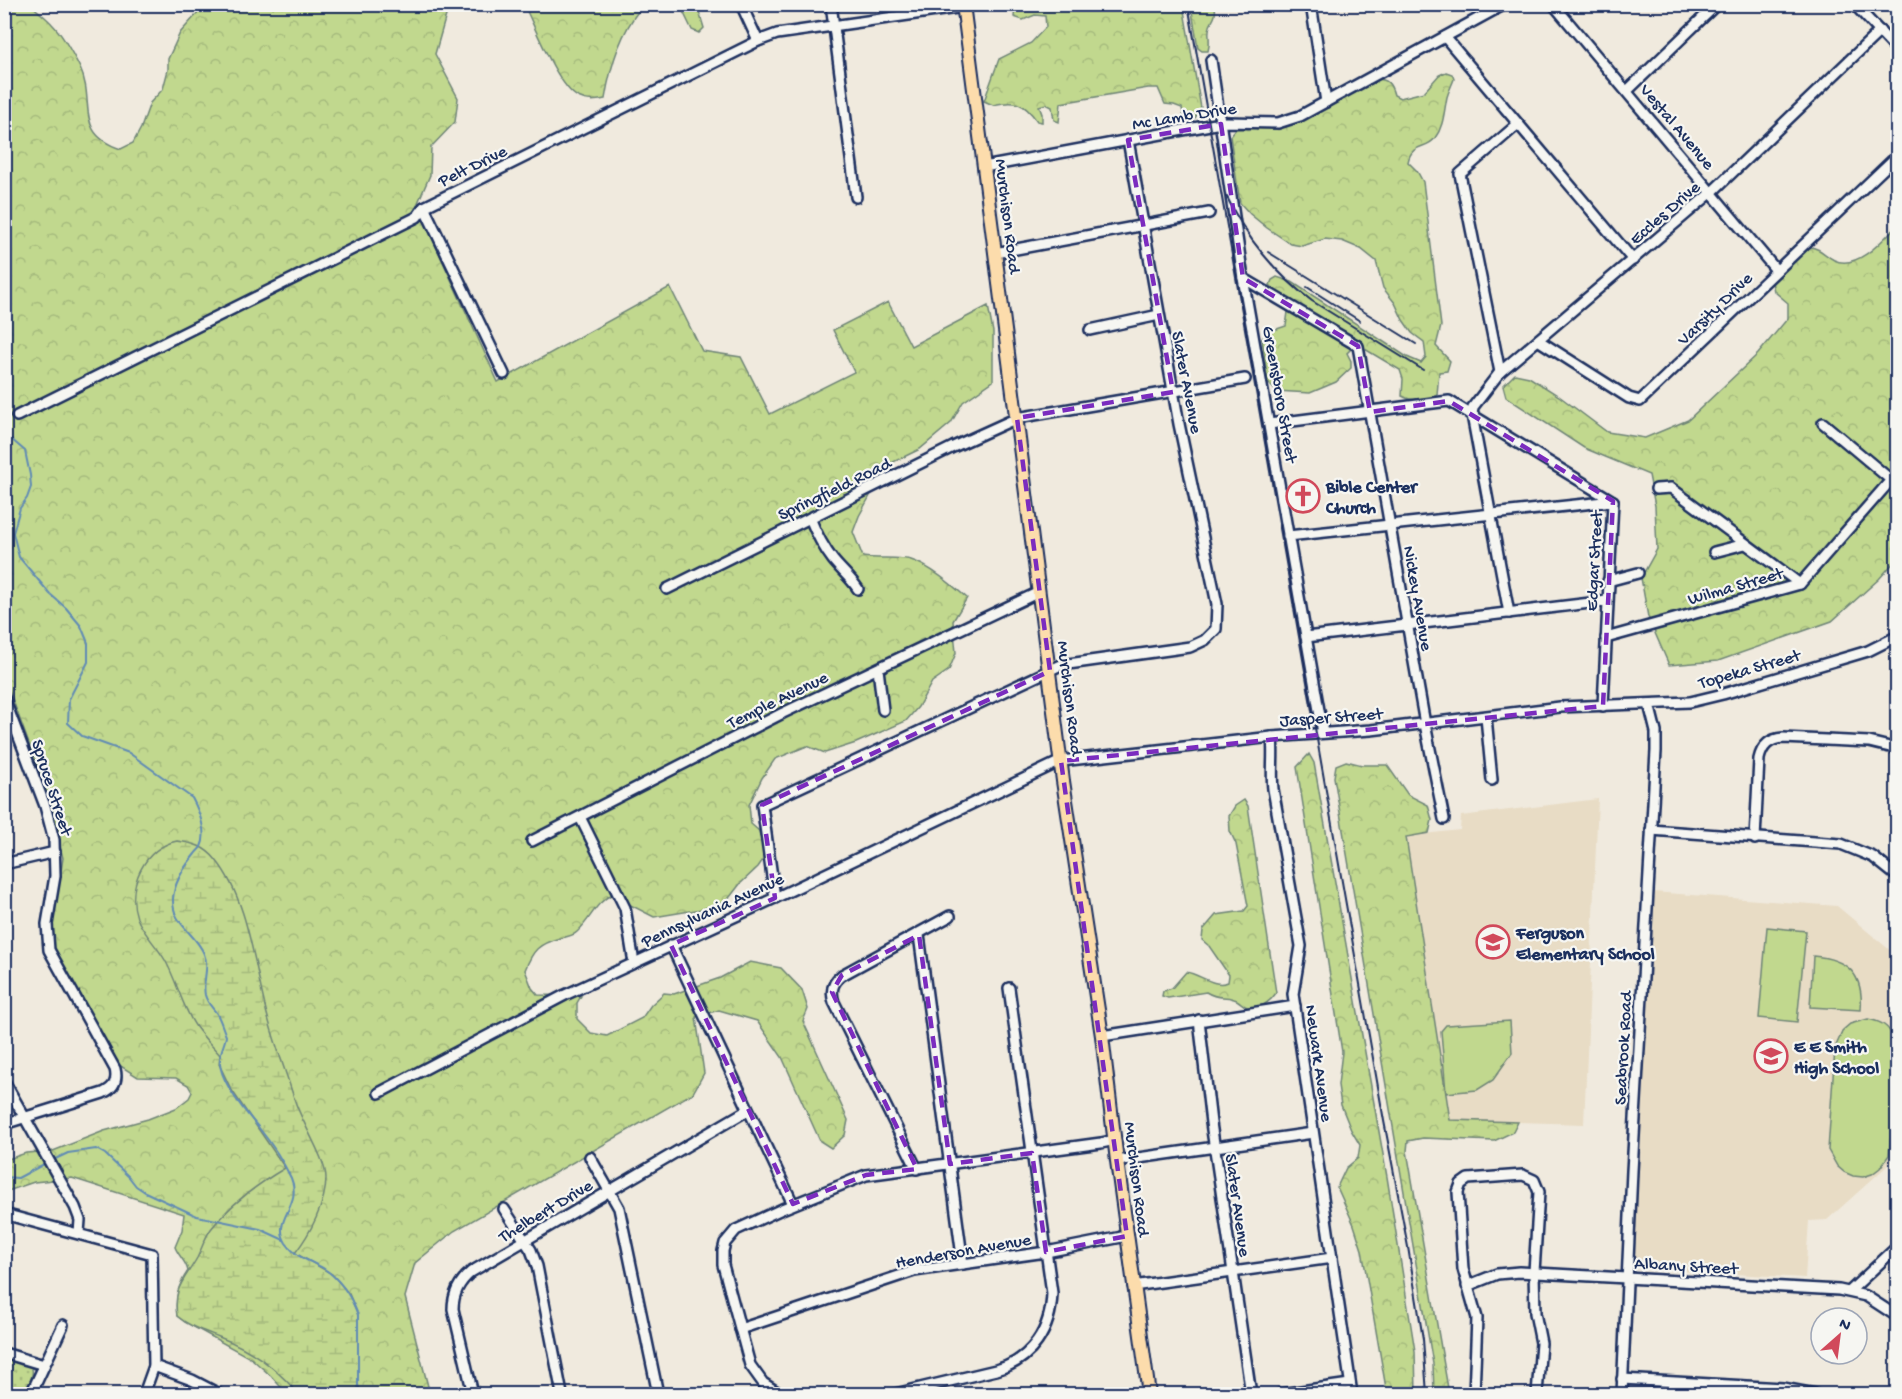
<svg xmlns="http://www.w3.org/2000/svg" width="1902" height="1399" font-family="'Gochi Hand',sans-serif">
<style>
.built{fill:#e8dcc5}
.forest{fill:url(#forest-crowns);stroke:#6e8476;stroke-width:1.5}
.wetland{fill:url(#wetland-marsh);stroke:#6e8476;stroke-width:1.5}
.park{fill:url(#park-dots);stroke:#6e8476;stroke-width:1.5}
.pitch{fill:#c1d88e;stroke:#6e8476;stroke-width:1.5}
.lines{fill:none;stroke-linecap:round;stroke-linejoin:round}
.stream{stroke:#618bb5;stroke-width:2}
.minor-casing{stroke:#1b2f5e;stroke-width:14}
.major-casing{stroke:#1b2f5e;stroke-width:16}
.minor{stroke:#f6f6f2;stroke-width:9}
.major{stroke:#fcdcac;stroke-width:12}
.rail{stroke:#1b2f5e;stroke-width:2}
.marked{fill:none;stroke:#7b2cbf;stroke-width:4.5;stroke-dasharray:12 8;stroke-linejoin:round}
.labels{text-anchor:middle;stroke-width:4.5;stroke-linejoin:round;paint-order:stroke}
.street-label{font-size:18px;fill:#1b2f5e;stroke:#f6f6f2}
.poi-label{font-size:18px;font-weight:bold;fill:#1b2f5e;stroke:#f6f6f2;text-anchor:start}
</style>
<defs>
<pattern id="forest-crowns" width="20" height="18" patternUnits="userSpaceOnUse" patternTransform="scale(1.5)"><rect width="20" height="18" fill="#c1d88e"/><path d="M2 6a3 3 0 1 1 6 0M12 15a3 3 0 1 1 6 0" fill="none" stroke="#a5ba7d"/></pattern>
<pattern id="wetland-marsh" width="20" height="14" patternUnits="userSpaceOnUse" patternTransform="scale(1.5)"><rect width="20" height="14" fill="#c1d88e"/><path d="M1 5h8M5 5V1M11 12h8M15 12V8" fill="none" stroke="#a5ba7d"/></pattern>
<pattern id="park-dots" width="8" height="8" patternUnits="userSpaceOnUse" patternTransform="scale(1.5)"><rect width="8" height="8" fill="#c1d88e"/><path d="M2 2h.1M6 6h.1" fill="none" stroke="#a5ba7d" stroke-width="1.8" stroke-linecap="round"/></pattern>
</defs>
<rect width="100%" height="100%" fill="#f0eade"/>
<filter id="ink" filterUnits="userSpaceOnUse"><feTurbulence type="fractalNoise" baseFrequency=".0167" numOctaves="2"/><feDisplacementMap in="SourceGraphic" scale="12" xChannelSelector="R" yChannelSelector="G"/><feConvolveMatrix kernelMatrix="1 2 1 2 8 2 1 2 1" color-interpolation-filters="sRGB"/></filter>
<g filter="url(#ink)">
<g class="built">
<path d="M 1598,799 L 1584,1124 L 1450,1120 L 1406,836 L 1460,830 L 1461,816 Z"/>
<path d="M 1653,892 L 1837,906 L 1897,956 L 1897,1157 L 1827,1220 L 1809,1221 L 1805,1278 L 1632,1268 Z"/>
</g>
<g class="forest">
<path d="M 362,4 L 382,11 L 390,5 L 449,5 L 435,54 L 458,98 L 455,122 L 431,147 L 430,175 L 417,205 L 498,382 L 670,287 L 702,351 L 741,357 L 770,414 L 854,372 L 833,330 L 888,302 L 911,346 L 988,306 L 993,332 L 993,381 L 963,402 L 951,423 L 920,449 L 887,465 L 859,516 L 853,532 L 863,557 C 876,559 902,557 911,560 C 930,566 952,585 967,598 L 953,621 L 956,653 L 949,670 L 932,682 L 918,707 L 906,721 L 856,743 L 825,753 L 807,746 L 775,759 L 762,778 L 749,805 L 751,824 L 759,831 L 765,857 L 758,867 L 740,884 L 726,902 L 702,909 L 654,917 L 611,895 C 595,903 591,919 577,932 C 573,936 566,937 560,938 C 538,944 533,950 525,970 L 532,988 L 538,995 L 581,996 L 577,1003 L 577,1019 L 591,1033 L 607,1036 L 642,1018 L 651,1005 L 664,993 L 674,994 L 720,978 L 750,962 L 781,968 L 802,990 L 808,1009 L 803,1021 L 848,1120 L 845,1135 L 831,1148 L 820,1141 L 782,1057 L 757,1021 L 719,1010 L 696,1017 L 704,1073 L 693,1093 L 454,1231 L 415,1263 L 405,1297 L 430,1394 L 287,1394 L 271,1376 L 252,1359 L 185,1322 L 177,1316 C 175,1298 177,1287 188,1271 C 186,1261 179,1257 175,1247 L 182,1230 L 184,1214 L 72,1178 L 34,1182 L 5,1192 L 5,1160 L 26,1153 L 53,1151 L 104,1131 L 148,1119 L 176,1108 L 189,1098 L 192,1092 L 188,1085 L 176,1078 L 138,1077 L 119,1065 L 56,959 L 51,934 L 63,858 L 43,782 L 5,679 L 4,7 L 6,5 L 32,5 C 38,12 46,17 52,24 C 63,35 73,54 80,68 C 96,102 73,133 121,149 L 133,143 L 141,128 L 150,103 L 163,89 L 168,70 L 168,59 L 180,33 L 205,5 Z"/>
<path d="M 524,5 L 638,5 L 640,9 C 620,34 610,68 605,99 C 595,101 588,102 578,97 C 558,87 535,27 524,5 Z"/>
<path d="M 680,5 L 697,5 L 704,28 L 699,33 L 692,30 Z"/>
<path d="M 1017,5 L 1183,5 L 1201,108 L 1195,118 L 1184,118 L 1182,108 L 1174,105 L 1165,104 L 1158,88 L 1148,88 L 1061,103 L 1059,122 L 1054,120 L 1052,107 L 1046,104 L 1039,106 L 1042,114 L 1042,122 L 1037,121 C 1024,102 1015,100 993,105 L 984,101 L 999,59 L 1031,43 L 1046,27 L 1045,16 L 1035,15 L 1023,20 L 1014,17 L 1015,8 Z"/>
<path d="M 1191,5 L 1215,5 C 1217,21 1211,18 1209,30 C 1208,38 1211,41 1208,51 L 1202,51 L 1198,48 Z"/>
<path d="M 1446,72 L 1452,74 L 1454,79 C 1452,85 1449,90 1447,97 C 1444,111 1444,126 1435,138 C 1427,150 1412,142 1408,162 L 1417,171 L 1423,182 L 1441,326 L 1436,346 L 1450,361 L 1447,371 L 1439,372 L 1437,395 C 1426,401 1413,402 1402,396 L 1403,379 L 1400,370 L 1338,333 L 1350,341 L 1352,348 L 1347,353 L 1351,361 L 1351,368 L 1336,382 L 1310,393 L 1276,391 L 1268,383 L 1262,339 L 1268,332 L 1286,326 L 1289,305 L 1270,285 L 1272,280 L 1277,277 L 1292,282 L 1407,357 L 1421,363 L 1426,357 L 1424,342 L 1412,333 L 1403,320 L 1395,303 L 1383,288 L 1376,261 L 1361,249 L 1342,241 L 1325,239 L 1302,246 L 1291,244 L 1267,228 L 1250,214 L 1240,203 L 1230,136 L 1236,129 L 1276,127 L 1291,123 L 1376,79 C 1388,79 1391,84 1394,95 L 1400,98 L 1424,92 L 1439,75 Z"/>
<path d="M 1897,225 L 1897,559 L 1879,579 L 1832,621 L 1718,661 L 1669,665 L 1648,617 L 1641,578 L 1657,549 L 1655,506 L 1649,475 L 1584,448 L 1506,397 L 1503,386 L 1515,374 L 1529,377 L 1559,396 L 1607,432 L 1645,438 L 1688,420 L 1758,354 L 1788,318 L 1788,303 L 1774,291 L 1772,282 L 1809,247 C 1821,248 1824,255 1834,260 C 1857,271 1883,240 1897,225 Z"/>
<path d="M 1309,754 L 1314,763 L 1387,1177 L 1415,1351 L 1416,1394 L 1387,1394 L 1362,1250 L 1354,1225 L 1337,1187 L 1346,1168 L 1358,1158 L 1360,1145 L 1351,1130 L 1341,1105 L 1338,1085 L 1342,1052 L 1297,767 Z"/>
<path d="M 1346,761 L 1362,765 L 1387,765 L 1408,795 L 1428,805 L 1432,820 L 1429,833 L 1406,837 L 1450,1120 L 1518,1122 L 1513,1132 L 1494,1141 L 1423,1138 L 1408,1141 L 1407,1151 L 1449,1394 L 1434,1394 L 1433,1364 L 1334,777 L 1336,765 Z"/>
<path d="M 1244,800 L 1248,806 L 1276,993 C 1270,1002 1258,1011 1247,1007 C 1242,1005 1239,1000 1234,999 C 1222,995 1219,1000 1206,992 L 1168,998 L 1162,996 L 1163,991 L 1172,988 L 1186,972 C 1200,974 1214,988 1228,982 L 1229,975 L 1209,946 L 1202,940 L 1203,930 L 1216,915 L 1244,911 L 1248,906 L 1236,844 L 1230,831 L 1229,816 L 1235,806 Z"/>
</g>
<path class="wetland" d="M 177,841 C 193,843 205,846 216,860 C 246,897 253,956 264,1002 C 271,1034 284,1066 294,1098 C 300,1120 326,1159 326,1178 C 326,1203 310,1234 295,1253 L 332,1274 L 349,1294 L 358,1315 L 358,1385 L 360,1394 L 298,1394 C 277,1368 251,1349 219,1337 C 204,1331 190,1327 177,1316 C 173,1287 184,1281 197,1258 C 202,1248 205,1237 211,1229 C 231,1203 258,1184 285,1168 L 231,1089 L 219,1064 L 220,1055 C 212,1046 203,1037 196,1027 C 182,1007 177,981 165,960 C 157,946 143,933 137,918 C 126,886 144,848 177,841 Z"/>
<path class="park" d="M 4,1357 C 35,1366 39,1364 24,1394 L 5,1394 Z"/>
<g class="pitch">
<path d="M 1767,927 L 1806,931 L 1797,1022 L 1759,1018 Z"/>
<path d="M 1813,956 C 1848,959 1864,974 1861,1010 L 1810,1007 Z"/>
<path d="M 1868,1019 C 1878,1021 1886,1024 1891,1033 C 1901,1049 1891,1132 1889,1155 L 1880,1168 L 1872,1174 L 1863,1177 L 1853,1176 L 1844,1172 L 1837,1166 L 1828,1150 L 1835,1048 L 1843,1030 L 1850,1024 Z"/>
<path d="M 1510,1021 L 1512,1053 L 1493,1080 L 1477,1090 L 1446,1093 L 1441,1031 L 1446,1025 Z"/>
</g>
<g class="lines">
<g class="stream">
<path d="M 4,433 L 25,451 L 30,475 L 31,487 L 27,498 L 20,508 L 13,533 L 19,557 L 50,594 L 66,608 L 81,626 L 88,643 L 88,662 L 69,699 L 68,723 L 82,736 L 129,753 L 192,798 C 199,811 208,833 201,847 C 199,850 197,851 195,854 C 185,866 174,883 173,899 C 172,925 196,933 204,954 C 210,968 202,980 205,995 C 207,1003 212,1007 217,1014 C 221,1021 223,1029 226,1036 C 225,1044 219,1053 220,1062 C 220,1082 246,1113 259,1128 C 271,1143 283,1161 291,1178 C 303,1206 271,1219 286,1243 C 296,1258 309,1260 323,1268 C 340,1279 351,1296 358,1315 L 358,1385 L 360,1394"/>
<path d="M 51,1161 L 68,1153 L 96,1149 L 105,1154 L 129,1177 L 136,1186 L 145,1192 L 197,1216 L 260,1229 L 284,1240"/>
<path d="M 4,1177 L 18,1178 L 46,1163"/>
</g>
<g class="minor-casing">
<g id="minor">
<path d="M 741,4 L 758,41"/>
<path d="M 831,4 L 856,197"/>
<path d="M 1311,4 L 1326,102"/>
<path d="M 1553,4 L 1776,270"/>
<path d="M 1854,4 L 1898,51"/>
<path d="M 1445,37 L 1633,260"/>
<path d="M 1211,60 L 1243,278 L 1323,733"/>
<path d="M 1627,91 L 1717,4"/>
<path d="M 984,167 L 1226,122 L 1278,123 L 1300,116 L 1505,4"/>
<path d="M 424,207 L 504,374"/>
<path d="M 995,253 L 1209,213"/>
<path d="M 1243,278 L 1358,346 L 1425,724 L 1444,819"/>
<path d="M 1090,330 L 1159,315"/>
<path d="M 1538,340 L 1629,398 L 1640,401 L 1898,155"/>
<path d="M 1500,372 L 1460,174 L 1518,124"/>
<path d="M 17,416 L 417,217 L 424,207 L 758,41 L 777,34 L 964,7"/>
<path d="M 1823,423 L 1891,480"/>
<path d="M 1269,424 L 1449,401 L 1613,501 L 1603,706"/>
<path d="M 1656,489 L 1671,488 L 1800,584"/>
<path d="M 810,518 C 816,533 823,547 833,560 C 841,570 851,578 858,589"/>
<path d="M 1288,536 L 1613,501"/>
<path d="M 1714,552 L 1745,544"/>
<path d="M 1608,581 L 1638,573"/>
<path d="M 667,589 L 953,447 L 1017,418 L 1245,379"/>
<path d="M 1509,613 L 1472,415 L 1473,407 L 1500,372 L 1712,192 L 1880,31"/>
<path d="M 1306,637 L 1607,601"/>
<path d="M 1606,638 L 1800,584 L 1898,472"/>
<path d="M 878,669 L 883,710"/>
<path d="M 4,698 L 45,806 L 54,840 L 55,876 L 47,924 L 49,950 L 115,1069 C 118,1081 114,1088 103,1093 L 4,1124"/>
<path d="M 1486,717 L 1492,780"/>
<path d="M 1272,737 C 1274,755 1271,772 1273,789 L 1301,946 L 1293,994 L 1352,1394"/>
<path d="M 580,817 L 625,908 L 634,963"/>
<path d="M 1651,830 L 1841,844 L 1873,857 L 1898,877"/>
<path d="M 1755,839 L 1759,759 C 1762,746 1769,739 1783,738 L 1869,742 L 1898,749"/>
<path d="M 532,841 L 783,713 L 1039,592"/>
<path d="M 4,864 L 55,852"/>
<path d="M 775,898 L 762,805 L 1061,665 L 1190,647 L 1205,640 L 1216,629 L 1217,604 L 1179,424 L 1128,140"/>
<path d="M 919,935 L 963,1264"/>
<path d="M 671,945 L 793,1204"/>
<path d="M 1199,1020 L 1211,1123 L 1251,1394"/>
<path d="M 1102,1036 L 1295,1006"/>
<path d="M 4,1081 L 75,1207 L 80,1220 L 79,1233"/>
<path d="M 379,1093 L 565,995 L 775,898 L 1061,761 L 1272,737 L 1371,730 L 1560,707 L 1690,702 L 1723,694 L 1868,651 L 1898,636"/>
<path d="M 590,1157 L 619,1208 L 658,1394"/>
<path d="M 1117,1161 L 1313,1133"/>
<path d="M 917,1169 L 834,1002 C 830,990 833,982 842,975 L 950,916"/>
<path d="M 504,1209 L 531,1250 L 537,1266 L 562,1394"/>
<path d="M 4,1214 L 152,1254 L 154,1366 L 144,1394"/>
<path d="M 1133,1286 L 1332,1258"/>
<path d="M 1467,1286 L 1497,1274 L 1519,1272 L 1839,1290 L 1866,1296 L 1898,1317"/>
<path d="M 1850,1291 L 1898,1246"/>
<path d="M 740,1329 L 914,1271 L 1046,1252 L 1127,1236"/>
<path d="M 4,1353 L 44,1365"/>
<path d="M 154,1366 L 192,1380 L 219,1394"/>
<path d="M 1622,1379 L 1783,1388 L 1815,1394"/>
<path d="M 31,1394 L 63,1325"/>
<path d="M 473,1394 L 453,1309 C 453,1293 459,1282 471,1272 L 748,1110"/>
<path d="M 780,1394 L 763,1383 L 750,1365 L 723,1265 L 723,1251 L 725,1243 L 736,1230 L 782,1209 L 866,1175 L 1101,1143 L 1115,1140"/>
<path d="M 895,1394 L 996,1370 C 1032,1360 1051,1330 1052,1293 L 1009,988"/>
<path d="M 1280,1394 L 1350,1384"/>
<path d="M 1474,1394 L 1477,1318 L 1463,1269 L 1458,1192 L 1461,1184 L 1468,1179 L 1523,1175 L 1534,1180 L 1539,1192 L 1534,1272 L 1535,1313 L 1541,1343 L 1537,1394"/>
<path d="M 1622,1394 L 1632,1171 L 1656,751 L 1656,732 L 1649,704"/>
</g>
</g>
<g class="major-casing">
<path id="major" d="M 963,4 L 1063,781 L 1102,1036 L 1117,1161 L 1149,1394"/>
</g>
<use href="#minor" class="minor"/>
<use href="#major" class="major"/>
<g class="rail">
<path d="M 1188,4 L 1384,1121 L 1408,1247 L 1423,1339 L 1427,1394"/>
<path d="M 1227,197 C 1245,237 1277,275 1312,301 L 1423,370"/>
<path d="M 1268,252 L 1416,344"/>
<path d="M 1307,287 L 1360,321"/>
</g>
</g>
</g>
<path class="marked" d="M 1221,124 L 1243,278 L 1358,346 L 1370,412 L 1449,401 L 1613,501 L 1603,706 L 1061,761 L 1127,1236 L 1046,1252 L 1032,1153 L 950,1164 L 919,935 L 842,975 L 832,992 L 917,1169 L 866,1175 L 793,1204 L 671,945 L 775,898 L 762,805 L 1050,671 L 1017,418 L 1173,392 L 1128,140 Z"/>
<defs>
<g id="church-ring" transform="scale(1.725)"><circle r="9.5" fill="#f6f6f2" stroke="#d1495b" stroke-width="1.5"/><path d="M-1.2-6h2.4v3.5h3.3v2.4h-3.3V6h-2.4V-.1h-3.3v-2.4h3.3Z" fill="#d1495b"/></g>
<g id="school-ring" transform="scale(1.725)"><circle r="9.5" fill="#f6f6f2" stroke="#d1495b" stroke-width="1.5"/><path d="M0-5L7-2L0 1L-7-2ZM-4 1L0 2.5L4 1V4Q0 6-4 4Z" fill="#d1495b"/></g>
</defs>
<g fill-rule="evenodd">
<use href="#church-ring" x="1303" y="496"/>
<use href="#school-ring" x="1493" y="942"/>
<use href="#school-ring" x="1771" y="1056"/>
</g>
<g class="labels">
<g class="street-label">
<text transform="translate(1184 115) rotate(-9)" y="6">Mc Lamb Drive</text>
<text transform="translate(1678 126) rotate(50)" y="6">Vestal Avenue</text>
<text transform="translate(472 165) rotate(-26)" y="6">Pelt Drive</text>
<text transform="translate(1664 212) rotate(-41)" y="6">Eccles Drive</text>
<text transform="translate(1009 216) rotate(83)" y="6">Murchison Road</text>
<text transform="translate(1714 308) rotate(-44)" y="6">Varsity Drive</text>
<text transform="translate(1188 382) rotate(79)" y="6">Slater Avenue</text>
<text transform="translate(1281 394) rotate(80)" y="6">Greensboro Street</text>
<text transform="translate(834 488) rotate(-26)" y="6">Springfield Road</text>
<text transform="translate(1593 561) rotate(-87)" y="6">Edgar Street</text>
<text transform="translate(1735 585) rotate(-16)" y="6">Wilma Street</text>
<text transform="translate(1419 598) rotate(80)" y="6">Nickey Avenue</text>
<text transform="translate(1749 668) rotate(-16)" y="6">Topeka Street</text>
<text transform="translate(1071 698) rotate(83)" y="6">Murchison Road</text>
<text transform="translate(777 699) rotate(-26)" y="6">Temple Avenue</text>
<text transform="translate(1331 716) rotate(-4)" y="6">Jasper Street</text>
<text transform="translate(53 787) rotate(72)" y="6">Spruce Street</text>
<text transform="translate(712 909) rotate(-25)" y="6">Pennsylvania Avenue</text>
<text transform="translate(1622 1048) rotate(-87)" y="6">Seabrook Road</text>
<text transform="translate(1320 1063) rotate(82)" y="6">Newark Avenue</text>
<text transform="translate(1138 1179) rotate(83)" y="6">Murchison Road</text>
<text transform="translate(1239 1205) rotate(82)" y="6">Slater Avenue</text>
<text transform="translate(545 1210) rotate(-31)" y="6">Thelbert Drive</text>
<text transform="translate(963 1250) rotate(-10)" y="6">Henderson Avenue</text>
<text transform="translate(1686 1265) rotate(3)" y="6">Albany Street</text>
</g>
<g class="poi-label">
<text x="1326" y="492">Bible Center<tspan x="1326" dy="21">Church</tspan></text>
<text x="1516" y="938">Ferguson<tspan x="1516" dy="21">Elementary School</tspan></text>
<text x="1794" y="1052">E E Smith<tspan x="1794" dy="21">High School</tspan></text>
</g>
</g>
<rect width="1902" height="1399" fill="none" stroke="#f6f6f2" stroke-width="24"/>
<rect x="12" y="12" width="1878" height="1375" fill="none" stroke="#1b2f5e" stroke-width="2" filter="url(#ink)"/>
<g transform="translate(1839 1336) rotate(28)"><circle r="28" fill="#f6f6f2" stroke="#9ea6b7" stroke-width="1.5"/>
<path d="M0-4.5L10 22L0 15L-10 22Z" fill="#d1495b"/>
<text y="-9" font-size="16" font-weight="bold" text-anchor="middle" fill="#1b2f5e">N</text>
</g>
</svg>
